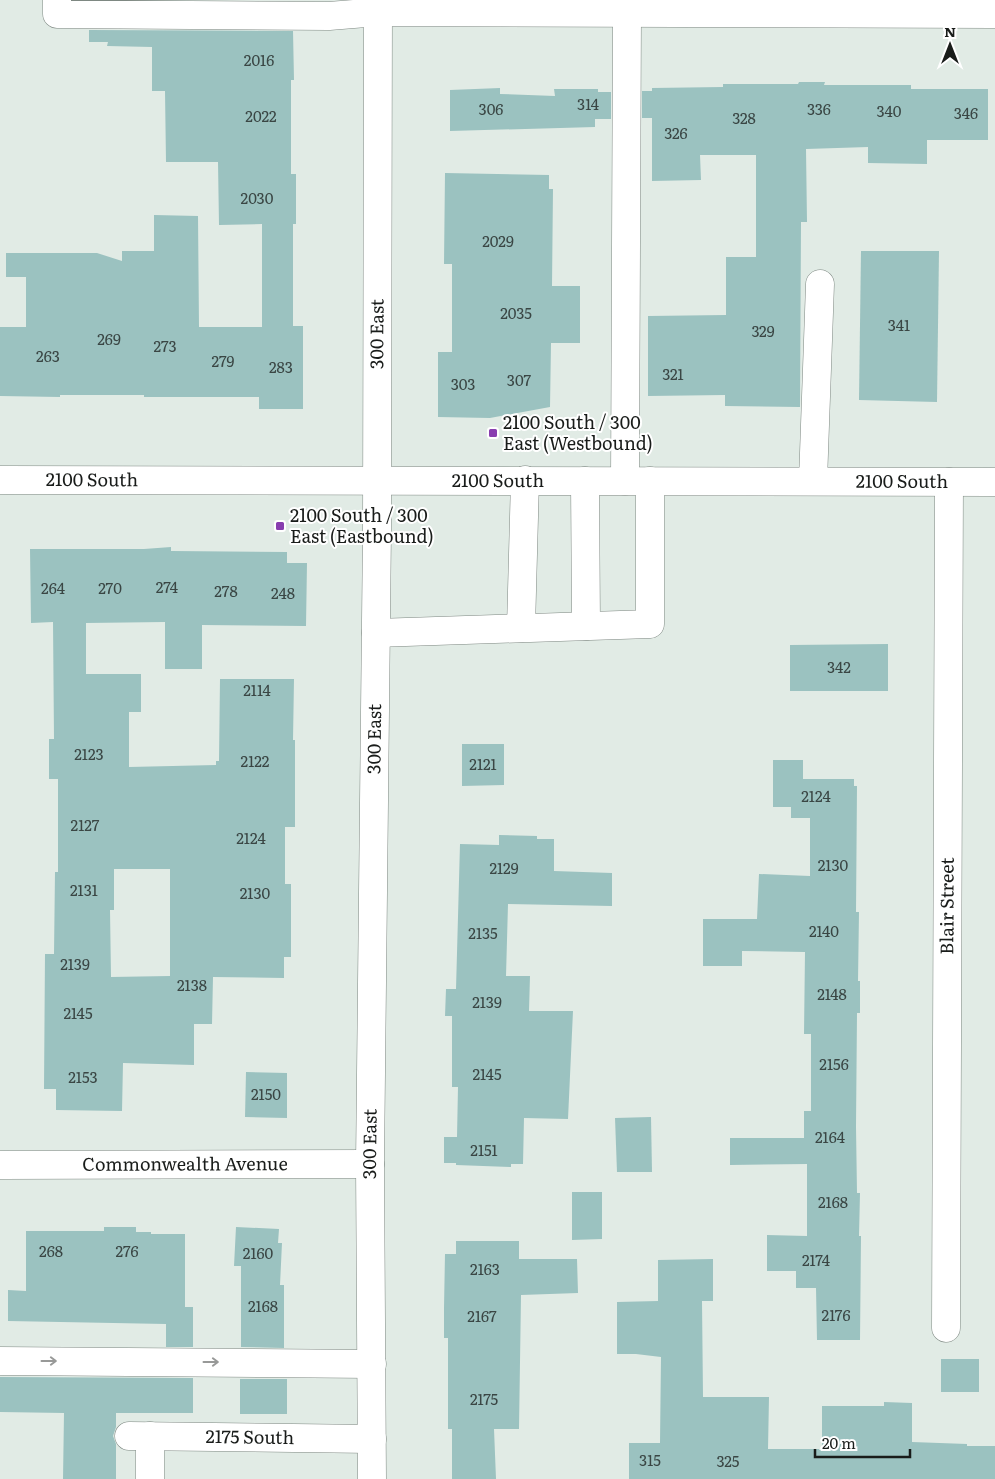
<svg xmlns="http://www.w3.org/2000/svg" width="995" height="1479" font-family="Literata,serif">
<style>
.building{fill:#9bc2c0;fill-rule:evenodd}
.lines{fill:none;stroke-linecap:round;stroke-linejoin:round}
.minor-casing{stroke:#7e8882;stroke-width:29}
.major-casing{stroke:#7e8882;stroke-width:29}
.minor{stroke:#fff;stroke-width:28}
.major{stroke:#fff;stroke-width:28}
.oneway{stroke:#989998}
.poi-dot{fill:#883daf;stroke:#fff;stroke-width:2}
.labels{text-anchor:middle;stroke-width:4;stroke-linejoin:round;paint-order:stroke}
.number-label{font-size:15px;fill:#3a4644}
.street-label{font-size:18px;fill:#191c1a;stroke:#fff}
.poi-label{font-size:18px;fill:#191c1a;stroke:#fff;text-anchor:start}
</style>
<rect width="100%" height="100%" fill="#e1ebe5"/>
<g class="building">
<path d="M 89,30 L 293,31 L 294,80 L 291,80 L 291,174 L 296,174 L 296,224 L 293,224 L 293,326 L 303,326 L 303,409 L 259,409 L 259,397 L 144,397 L 144,395 L 60,395 L 60,397 L 0,396 L 0,327 L 26,327 L 26,277 L 6,277 L 6,253 L 97,253 L 122,261 L 122,251 L 154,251 L 154,215 L 198,216 L 199,327 L 262,327 L 262,224 L 219,225 L 218,162 L 166,162 L 165,91 L 152,91 L 152,47 L 107,46 L 108,42 L 89,42 Z"/>
<path d="M 799,82 L 825,82 L 824,85 L 911,85 L 911,89 L 988,89 L 988,140 L 927,140 L 927,164 L 868,163 L 868,147 L 806,149 L 807,222 L 801,222 L 800,407 L 725,406 L 725,395 L 648,396 L 648,316 L 726,315 L 726,257 L 756,257 L 756,155 L 700,155 L 701,180 L 652,181 L 652,118 L 642,118 L 642,91 L 652,91 L 652,88 L 723,87 L 723,84 L 798,84 Z"/>
<path d="M 500,88 L 500,94 L 555,96 L 554,89 L 598,89 L 598,92 L 611,92 L 611,119 L 595,119 L 595,127 L 450,131 L 450,90 Z"/>
<path d="M 445,173 L 549,175 L 549,189 L 553,189 L 552,286 L 580,286 L 580,343 L 551,343 L 550,407 L 490,418 L 438,417 L 438,352 L 452,352 L 452,264 L 444,264 Z"/>
<path d="M 861,251 L 939,251 L 937,402 L 859,400 Z"/>
<path d="M 171,547 L 171,551 L 287,552 L 287,563 L 307,563 L 306,626 L 202,625 L 202,669 L 165,669 L 165,622 L 86,623 L 86,674 L 141,674 L 141,712 L 129,712 L 129,767 L 216,765 L 216,761 L 219,761 L 220,679 L 294,679 L 293,740 L 295,740 L 295,827 L 285,827 L 285,884 L 291,884 L 291,957 L 284,957 L 284,978 L 213,977 L 212,1024 L 194,1024 L 194,1065 L 123,1063 L 122,1111 L 56,1110 L 56,1089 L 44,1089 L 45,954 L 54,954 L 55,872 L 58,872 L 58,779 L 49,779 L 49,739 L 54,739 L 53,622 L 31,623 L 30,549 L 144,549 ZM 114,869 L 170,869 L 170,976 L 111,977 L 110,910 L 114,910 Z"/>
<path d="M 888,644 L 888,691 L 790,691 L 790,645 Z"/>
<path d="M 462,744 L 504,744 L 504,785 L 462,786 Z"/>
<path d="M 773,760 L 803,760 L 803,779 L 854,779 L 854,786 L 857,786 L 856,912 L 859,912 L 858,981 L 860,981 L 860,1013 L 857,1013 L 856,1127 L 857,1193 L 860,1193 L 859,1236 L 861,1236 L 860,1340 L 817,1340 L 816,1288 L 796,1288 L 796,1271 L 767,1271 L 767,1235 L 807,1236 L 807,1164 L 730,1165 L 730,1138 L 804,1138 L 804,1111 L 811,1111 L 811,1034 L 804,1034 L 805,952 L 742,951 L 742,966 L 703,966 L 703,919 L 757,919 L 759,874 L 810,876 L 810,818 L 791,818 L 791,807 L 773,807 Z"/>
<path d="M 499,835 L 537,836 L 537,839 L 554,839 L 554,871 L 612,873 L 612,906 L 508,904 L 506,976 L 530,976 L 529,1011 L 573,1011 L 568,1119 L 524,1118 L 523,1164 L 511,1164 L 511,1167 L 456,1165 L 456,1163 L 444,1163 L 444,1137 L 457,1137 L 458,1087 L 452,1087 L 452,1016 L 445,1016 L 446,989 L 456,989 L 460,844 L 499,845 Z"/>
<path d="M 246,1072 L 287,1073 L 287,1118 L 245,1117 Z"/>
<path d="M 651,1117 L 652,1172 L 617,1172 L 615,1118 Z"/>
<path d="M 572,1192 L 602,1192 L 602,1239 L 572,1240 Z"/>
<path d="M 104,1227 L 136,1227 L 136,1232 L 151,1232 L 151,1234 L 185,1234 L 185,1307 L 193,1307 L 193,1347 L 166,1347 L 166,1324 L 8,1321 L 8,1290 L 26,1291 L 26,1231 L 104,1231 Z"/>
<path d="M 236,1227 L 279,1229 L 278,1243 L 282,1243 L 280,1285 L 284,1285 L 284,1348 L 241,1347 L 241,1266 L 234,1266 Z"/>
<path d="M 456,1241 L 519,1241 L 519,1259 L 577,1259 L 578,1293 L 521,1295 L 519,1429 L 494,1429 L 496,1479 L 452,1479 L 452,1429 L 448,1429 L 448,1338 L 444,1338 L 444,1308 L 445,1254 L 456,1254 Z"/>
<path d="M 713,1259 L 713,1301 L 702,1301 L 703,1397 L 769,1397 L 768,1449 L 822,1449 L 822,1406 L 884,1406 L 884,1402 L 912,1403 L 912,1442 L 967,1444 L 967,1446 L 995,1446 L 995,1479 L 629,1479 L 629,1443 L 660,1443 L 661,1357 L 636,1354 L 617,1354 L 617,1302 L 658,1301 L 658,1260 Z"/>
<rect x="941" y="1359" width="38" height="33"/>
<path d="M 0,1377 L 193,1378 L 193,1413 L 116,1413 L 116,1427 L 113,1436 L 116,1444 L 116,1479 L 63,1479 L 64,1413 L 0,1412 Z"/>
<rect x="240" y="1379" width="47" height="35"/>
</g>
<g class="lines">
<g class="minor-casing">
<g id="minor">
<path d="M 57,0 L 57,14 L 329,16 L 378,12 L 995,14"/>
<path d="M 585,481 L 586,626"/>
<path d="M 625,481 L 627,13"/>
<path d="M 813,481 L 820,284"/>
<path d="M 521,628 L 525,480"/>
<path d="M 376,633 L 650,624 L 650,481"/>
<path id="s1" d="M 0,1165 L 370,1164"/>
<path id="s2" d="M 946,1328 L 949,482"/>
<path d="M 0,1361 L 372,1364"/>
<path id="s3" d="M 129,1436 L 372,1439"/>
<path d="M 150,1479 L 150,1436"/>
<path id="s4" d="M 372,1479 L 370,1164 L 377,530 L 378,0"/>
</g>
</g>
<g class="major-casing">
<g id="major">
<path id="s5" d="M 0,480 L 995,482"/>
</g>
</g>
<use href="#minor" class="minor"/>
<use href="#major" class="major"/>
</g>
<defs><path id="oneway-shaft" d="M-6 0H5M1.5-3L5.5 0L1.5 3" fill="none" stroke-width="1.6" stroke-linecap="round" stroke-linejoin="round" transform="scale(1.25)"/></defs>
<g class="oneway">
<use href="#oneway-shaft" transform="translate(49 1361)"/>
<use href="#oneway-shaft" transform="translate(211 1362)"/>
</g>
<g class="poi-dot">
<rect x="488" y="428" width="10" height="10" rx="2.5"/>
<rect x="275" y="521" width="10" height="10" rx="2.5"/>
</g>
<g class="labels">
<g class="number-label">
<text x="259" y="66">2016</text>
<text x="588" y="110">314</text>
<text x="491" y="115">306</text>
<text x="819" y="115">336</text>
<text x="889" y="117">340</text>
<text x="966" y="119">346</text>
<text x="261" y="122">2022</text>
<text x="744" y="124">328</text>
<text x="676" y="139">326</text>
<text x="257" y="204">2030</text>
<text x="498" y="247">2029</text>
<text x="516" y="319">2035</text>
<text x="899" y="331">341</text>
<text x="763" y="337">329</text>
<text x="109" y="345">269</text>
<text x="165" y="352">273</text>
<text x="48" y="362">263</text>
<text x="223" y="367">279</text>
<text x="281" y="373">283</text>
<text x="673" y="380">321</text>
<text x="519" y="386">307</text>
<text x="463" y="390">303</text>
<text x="167" y="593">274</text>
<text x="53" y="594">264</text>
<text x="110" y="594">270</text>
<text x="226" y="597">278</text>
<text x="283" y="599">248</text>
<text x="839" y="673">342</text>
<text x="257" y="696">2114</text>
<text x="89" y="760">2123</text>
<text x="255" y="767">2122</text>
<text x="483" y="770">2121</text>
<text x="816" y="802">2124</text>
<text x="85" y="831">2127</text>
<text x="251" y="844">2124</text>
<text x="833" y="871">2130</text>
<text x="504" y="874">2129</text>
<text x="84" y="896">2131</text>
<text x="255" y="899">2130</text>
<text x="824" y="937">2140</text>
<text x="483" y="939">2135</text>
<text x="75" y="970">2139</text>
<text x="192" y="991">2138</text>
<text x="832" y="1000">2148</text>
<text x="487" y="1008">2139</text>
<text x="78" y="1019">2145</text>
<text x="834" y="1070">2156</text>
<text x="487" y="1080">2145</text>
<text x="83" y="1083">2153</text>
<text x="266" y="1100">2150</text>
<text x="830" y="1143">2164</text>
<text x="484" y="1156">2151</text>
<text x="833" y="1208">2168</text>
<text x="51" y="1257">268</text>
<text x="127" y="1257">276</text>
<text x="258" y="1259">2160</text>
<text x="816" y="1266">2174</text>
<text x="485" y="1275">2163</text>
<text x="263" y="1312">2168</text>
<text x="836" y="1321">2176</text>
<text x="482" y="1322">2167</text>
<text x="484" y="1405">2175</text>
<text x="650" y="1466">315</text>
<text x="728" y="1467">325</text>
</g>
<g class="street-label">
<text dy="6" stroke="none"><textPath href="#s4" startOffset="1145">300 East</textPath></text>
<text dy="6" stroke="none"><textPath href="#s5" startOffset="92">2100 South</textPath></text>
<text dy="6" stroke="none"><textPath href="#s5" startOffset="498">2100 South</textPath></text>
<text dy="6" stroke="none"><textPath href="#s5" startOffset="902">2100 South</textPath></text>
<text dy="6" stroke="none"><textPath href="#s4" startOffset="740">300 East</textPath></text>
<text dy="6" stroke="none"><textPath href="#s2" startOffset="422">Blair Street</textPath></text>
<text dy="6" stroke="none"><textPath href="#s4" startOffset="335">300 East</textPath></text>
<text dy="6" stroke="none"><textPath href="#s1" startOffset="185">Commonwealth Avenue</textPath></text>
<text dy="6" stroke="none"><textPath href="#s3" startOffset="121">2175 South</textPath></text>
</g>
<g class="poi-label">
<text x="503" y="429">2100 South / 300<tspan x="503" dy="21">East (Westbound)</tspan></text>
<text x="290" y="522">2100 South / 300<tspan x="290" dy="21">East (Eastbound)</tspan></text>
</g>
</g>
<g transform="translate(950 45)" stroke="#ffffff" stroke-width="4" paint-order="stroke">
<path d="M0-4L9 19L0 12L-9 19Z" fill="#191c1a"/>
<text y="-8" font-size="14" font-weight="bold" text-anchor="middle" fill="#191c1a">N</text>
</g>
<path d="M815 1449v8h95v-8" fill="none" stroke="#191c1a" stroke-width="2.5"/>
<text x="822" y="1449" font-size="15" fill="#191c1a" stroke="#ffffff" stroke-width="4" paint-order="stroke">20 m</text>
</svg>
